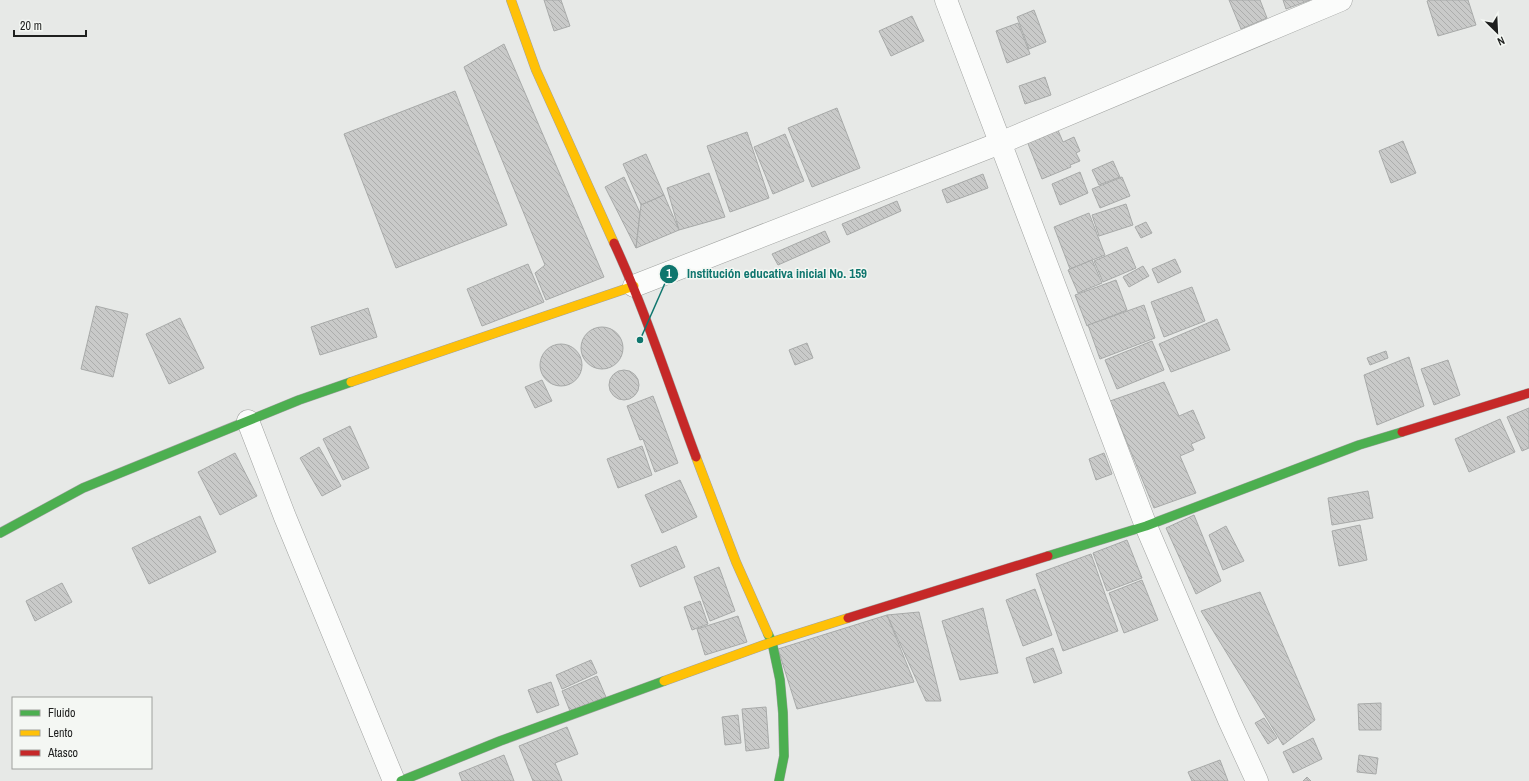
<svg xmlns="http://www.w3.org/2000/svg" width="1529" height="781" font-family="'Archivo Narrow',sans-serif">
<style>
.building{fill:url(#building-back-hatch);stroke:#a8aaa9}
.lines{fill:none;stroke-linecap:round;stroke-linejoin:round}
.street-casing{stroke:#a0a2a0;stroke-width:23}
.fast-casing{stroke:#a0a2a0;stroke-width:10}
.slow-casing{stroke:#a0a2a0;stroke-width:10}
.jam-casing{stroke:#a0a2a0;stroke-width:10}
.street{stroke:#fbfcfb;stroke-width:22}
.fast{stroke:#4caf50;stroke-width:9}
.slow{stroke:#ffc107;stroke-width:9}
.jam{stroke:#c62828;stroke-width:9}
.leader{fill:none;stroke:#0f766e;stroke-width:1.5}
.callout-dot{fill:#0f766e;stroke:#f4f7f3;stroke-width:1.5}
.mark-label{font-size:12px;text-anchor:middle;font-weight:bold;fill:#fff}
.callout-label{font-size:13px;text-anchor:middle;font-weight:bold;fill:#0f766e;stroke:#f4f7f3;stroke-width:3;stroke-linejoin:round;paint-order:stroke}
</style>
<defs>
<pattern id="building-back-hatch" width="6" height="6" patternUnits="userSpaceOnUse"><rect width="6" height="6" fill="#c9cac9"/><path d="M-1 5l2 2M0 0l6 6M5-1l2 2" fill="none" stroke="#acadac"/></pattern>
</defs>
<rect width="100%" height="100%" fill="#e7e9e7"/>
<g class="building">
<path d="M 544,0 L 561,0 L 570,26 L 554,31 Z"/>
<path d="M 1229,0 L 1260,0 L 1267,18 L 1241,29 Z"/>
<path d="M 1283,0 L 1310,0 L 1286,9 Z"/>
<path d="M 1430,0 L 1468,0 L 1476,25 L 1438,36 L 1427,1 Z"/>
<path d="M 1034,10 L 1046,42 L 1029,49 L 1017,17 Z"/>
<path d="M 912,16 L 924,41 L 891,56 L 879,31 Z"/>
<path d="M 1018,23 L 1030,54 L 1007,63 L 996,31 Z"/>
<path d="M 504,44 L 604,277 L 546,300 L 535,273 L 545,265 L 464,67 Z"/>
<path d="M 1045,77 L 1051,95 L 1025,104 L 1019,86 Z"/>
<path d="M 455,91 L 507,225 L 396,268 L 344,134 Z"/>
<path d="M 837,108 L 860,168 L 812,187 L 788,128 Z"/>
<path d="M 1057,128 L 1063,142 L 1074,137 L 1080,151 L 1076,153 L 1080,161 L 1070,165 L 1071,167 L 1042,179 L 1027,141 Z"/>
<path d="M 747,132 L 769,198 L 730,212 L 707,146 Z"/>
<path d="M 785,134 L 804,181 L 773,194 L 754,147 Z"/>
<path d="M 1403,141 L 1416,173 L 1391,183 L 1379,151 Z"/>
<path d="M 646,154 L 664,195 L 641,205 L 623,164 Z"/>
<path d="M 1113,161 L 1120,177 L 1099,185 L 1092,170 Z"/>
<path d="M 1080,172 L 1088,193 L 1060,205 L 1052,184 Z"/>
<path d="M 709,173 L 725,217 L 679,230 L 667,188 Z"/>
<path d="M 983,174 L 988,188 L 947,203 L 942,190 Z"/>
<path d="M 624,177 L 640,213 L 636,248 L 605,187 Z"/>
<path d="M 1122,177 L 1130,196 L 1100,208 L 1092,189 Z"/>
<path d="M 664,195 L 679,230 L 636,248 L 641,205 Z"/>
<path d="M 897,201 L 901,211 L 847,235 L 842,224 Z"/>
<path d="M 1126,204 L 1133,225 L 1099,236 L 1092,215 Z"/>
<path d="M 1089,213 L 1105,255 L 1070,269 L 1054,227 Z"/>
<path d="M 1146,222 L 1152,233 L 1141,238 L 1135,227 Z"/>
<path d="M 825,231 L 830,242 L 778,265 L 772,254 Z"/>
<path d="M 1127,247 L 1136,268 L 1103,282 L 1094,261 Z"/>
<path d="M 1175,259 L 1181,272 L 1158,283 L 1152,269 Z"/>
<path d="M 1092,260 L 1102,283 L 1078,293 L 1068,270 Z"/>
<path d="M 528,264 L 544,302 L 482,326 L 467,289 Z"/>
<path d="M 1143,266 L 1149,276 L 1129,287 L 1123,277 Z"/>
<path d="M 1116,280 L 1127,310 L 1087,326 L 1075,295 Z"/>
<path d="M 1192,287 L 1205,321 L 1164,337 L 1151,302 Z"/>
<path d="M 1144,305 L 1155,338 L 1100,359 L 1088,325 Z"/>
<path d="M 96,306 L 128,314 L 113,377 L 81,369 Z"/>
<path d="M 368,308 L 377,337 L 320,355 L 311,327 Z"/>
<path d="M 180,318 L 204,368 L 169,384 L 146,334 Z"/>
<path d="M 1217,319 L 1230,350 L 1171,372 L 1159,344 Z"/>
<circle cx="602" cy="348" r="21"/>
<path d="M 1152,341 L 1164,370 L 1117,389 L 1105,360 Z"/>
<path d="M 807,343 L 813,358 L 795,365 L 789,350 Z"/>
<circle cx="561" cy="365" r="21"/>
<path d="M 1386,351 L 1388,358 L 1370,365 L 1367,358 Z"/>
<path d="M 1409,357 L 1424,406 L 1377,425 L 1364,375 Z"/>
<path d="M 1448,360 L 1460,395 L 1434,405 L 1421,369 Z"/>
<circle cx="624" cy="385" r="15"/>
<path d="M 542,380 L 552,401 L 535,408 L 525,387 Z"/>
<path d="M 1164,382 L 1179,416 L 1193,410 L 1205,438 L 1191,444 L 1194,450 L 1180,456 L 1196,493 L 1154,508 L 1110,401 Z"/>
<path d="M 653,396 L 678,463 L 655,472 L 643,439 L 640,440 L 627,406 Z"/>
<path d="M 1529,408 L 1529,448 L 1522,451 L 1507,417 Z"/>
<path d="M 1500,419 L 1515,452 L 1469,472 L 1455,439 Z"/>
<path d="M 350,426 L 369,468 L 343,480 L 323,439 Z"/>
<path d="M 642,446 L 652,475 L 618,488 L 607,459 Z"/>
<path d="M 319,447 L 341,486 L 322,496 L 300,458 Z"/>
<path d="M 235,453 L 257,496 L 220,515 L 198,472 Z"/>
<path d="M 1104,453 L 1112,474 L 1096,480 L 1089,459 Z"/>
<path d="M 680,480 L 697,517 L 662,533 L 645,495 Z"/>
<path d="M 1368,491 L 1373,518 L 1332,525 L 1328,498 Z"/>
<path d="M 1194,515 L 1221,581 L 1196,594 L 1166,528 Z"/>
<path d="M 200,516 L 216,552 L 149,584 L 132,548 Z"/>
<path d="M 1360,525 L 1367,560 L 1339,566 L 1332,531 Z"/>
<path d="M 1226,526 L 1244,561 L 1223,570 L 1209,535 Z"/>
<path d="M 1127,540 L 1142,578 L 1107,591 L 1093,553 Z"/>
<path d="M 676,546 L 685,567 L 640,587 L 631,565 Z"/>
<path d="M 1091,554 L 1118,631 L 1063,651 L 1036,574 Z"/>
<path d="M 719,567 L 735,611 L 710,621 L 694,577 Z"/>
<path d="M 1142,580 L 1158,620 L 1124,633 L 1109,593 Z"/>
<path d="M 62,583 L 72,602 L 35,621 L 26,601 Z"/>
<path d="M 1035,589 L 1052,635 L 1023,646 L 1006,600 Z"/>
<path d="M 1260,592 L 1315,720 L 1283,745 L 1201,611 Z"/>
<path d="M 700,601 L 708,624 L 692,630 L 684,607 Z"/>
<path d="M 983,608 L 998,673 L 960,680 L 942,621 Z"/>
<path d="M 919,612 L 941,701 L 926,701 L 887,615 Z"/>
<path d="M 887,615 L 914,682 L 797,709 L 778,649 Z"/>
<path d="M 738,616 L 747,642 L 705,655 L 697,629 Z"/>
<path d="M 1053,648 L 1062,673 L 1034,683 L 1026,658 Z"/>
<path d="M 591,660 L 597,673 L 562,689 L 556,675 Z"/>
<path d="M 597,676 L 606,697 L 570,711 L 562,691 Z"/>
<path d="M 551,682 L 559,705 L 537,713 L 528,690 Z"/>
<path d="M 1381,703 L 1381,730 L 1359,730 L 1358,704 Z"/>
<path d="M 766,707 L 769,748 L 746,751 L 742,709 Z"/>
<path d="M 738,715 L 741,743 L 725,745 L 722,717 Z"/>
<path d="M 1264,718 L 1277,738 L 1268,744 L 1255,723 Z"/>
<path d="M 567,727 L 578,754 L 555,763 L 562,781 L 533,781 L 519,746 Z"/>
<path d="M 1313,738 L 1322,759 L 1293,773 L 1283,752 Z"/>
<path d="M 504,755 L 514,781 L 462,781 L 459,773 Z"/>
<path d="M 1359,755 L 1378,758 L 1376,774 L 1357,772 Z"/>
<path d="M 1220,760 L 1228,781 L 1192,781 L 1188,772 Z"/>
<path d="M 1307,777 L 1311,781 L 1303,781 Z"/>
</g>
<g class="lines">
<g class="street-casing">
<g id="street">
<path d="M 946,0 L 1146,526 L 1229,720 L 1257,781"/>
<path d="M 634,286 L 1000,143 L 1341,0"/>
<path d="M 248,421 L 285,517 L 394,781"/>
</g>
</g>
<g class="fast-casing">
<g id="fast">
<path d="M 0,533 L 83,488 L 299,400 L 351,382"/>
<path d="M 1048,556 L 1146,526 L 1359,445 L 1402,432"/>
<path d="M 768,634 L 772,642 L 780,680 L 783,713 L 784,756 L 779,781"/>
<path d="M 401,781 L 500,741 L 664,681"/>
</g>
</g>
<g class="slow-casing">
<g id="slow">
<path d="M 511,0 L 536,70 L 614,243"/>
<path d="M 351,382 L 634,286"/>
<path d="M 696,457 L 736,562 L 768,634"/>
<path d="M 664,681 L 772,642 L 848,618"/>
</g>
</g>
<g class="jam-casing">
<g id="jam">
<path d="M 614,243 C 646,312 669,385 696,457"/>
<path d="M 1402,432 L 1529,393"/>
<path d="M 848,618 L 1048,556"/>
</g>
</g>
<use href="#street" class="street"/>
<use href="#fast" class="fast"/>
<use href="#slow" class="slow"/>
<use href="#jam" class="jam"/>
</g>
<path class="leader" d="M640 340L669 274"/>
<g class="callout-dot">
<circle cx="640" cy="340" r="4"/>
<circle cx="669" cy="274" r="10"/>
</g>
<g class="mark-label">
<text x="669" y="278">1</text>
</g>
<g class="callout-label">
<text x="777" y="278">Institución educativa inicial No. 159</text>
</g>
<rect x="12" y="697" width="140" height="72" fill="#f4f7f3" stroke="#9fa19e"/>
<rect x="20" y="710" width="20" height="6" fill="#4caf50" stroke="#9fa19e"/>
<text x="48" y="717" font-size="12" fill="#1f201f">Fluido</text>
<rect x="20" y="730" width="20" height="6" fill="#ffc107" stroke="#9fa19e"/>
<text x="48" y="737" font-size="12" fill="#1f201f">Lento</text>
<rect x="20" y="750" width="20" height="6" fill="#c62828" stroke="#9fa19e"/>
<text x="48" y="757" font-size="12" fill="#1f201f">Atasco</text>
<g transform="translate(1497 32) rotate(156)" stroke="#f4f7f3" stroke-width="3" paint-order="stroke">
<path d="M0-3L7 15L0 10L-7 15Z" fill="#1f201f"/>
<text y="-6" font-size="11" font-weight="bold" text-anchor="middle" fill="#1f201f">N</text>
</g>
<path d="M14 30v6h72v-6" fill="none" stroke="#1f201f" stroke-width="2"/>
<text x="20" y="30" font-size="12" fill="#1f201f" stroke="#f4f7f3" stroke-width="3" paint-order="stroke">20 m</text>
</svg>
